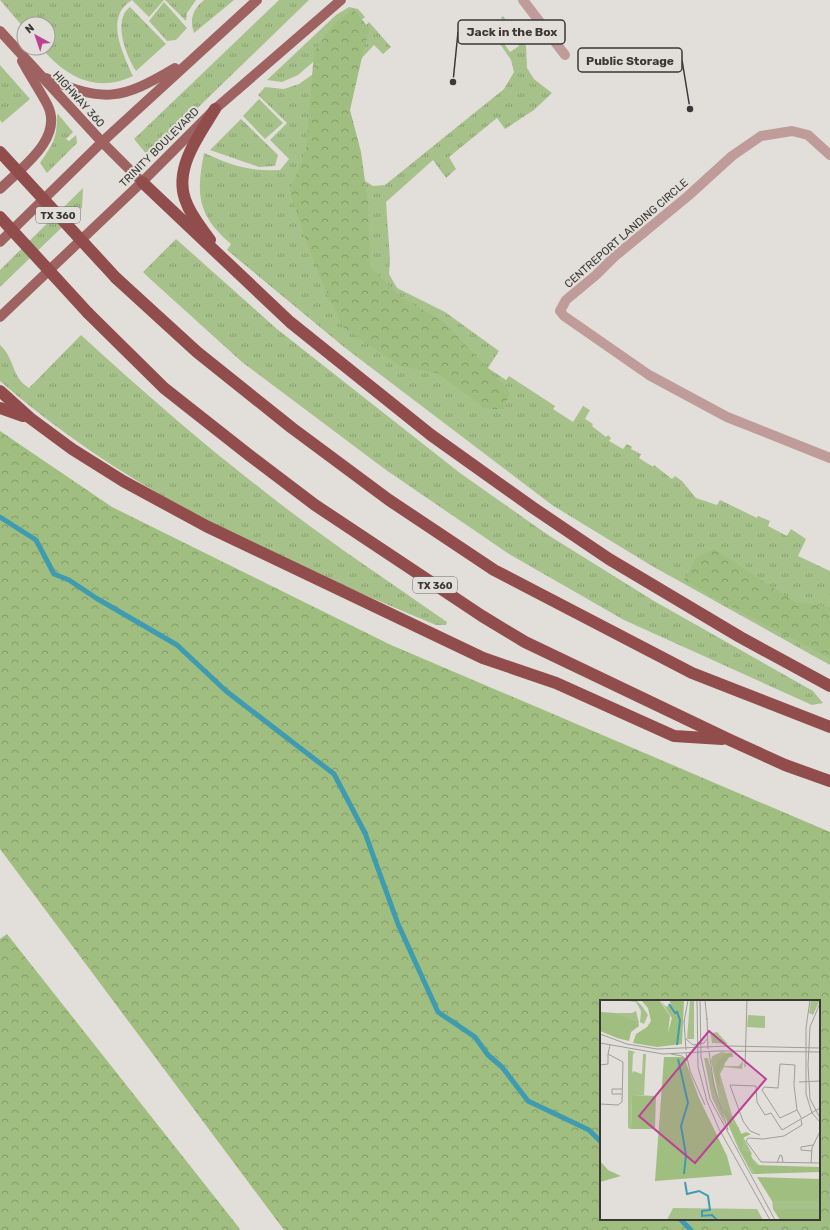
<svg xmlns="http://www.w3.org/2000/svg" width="830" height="1230" font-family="Rubik,sans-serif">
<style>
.grass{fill:url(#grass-tufts)}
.forest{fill:url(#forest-crowns);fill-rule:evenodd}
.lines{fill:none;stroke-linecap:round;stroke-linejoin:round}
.stream{stroke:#3e9bb0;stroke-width:5}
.minor{stroke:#bf9c9a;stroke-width:10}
.major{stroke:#9e6361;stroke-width:10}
.highway{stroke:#914d4c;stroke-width:12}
.highway-bridge{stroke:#914d4c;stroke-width:12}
.labels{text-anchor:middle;stroke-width:4;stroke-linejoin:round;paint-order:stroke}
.shield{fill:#e2dfda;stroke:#6c6b68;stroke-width:1}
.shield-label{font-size:10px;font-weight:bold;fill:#3a3937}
.street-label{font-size:11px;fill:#3a3937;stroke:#e2dfda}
.inset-river{fill:none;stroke:#3e9bb0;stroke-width:2}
.inset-road{fill:none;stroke:#9f9d99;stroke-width:1}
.view{fill:#bc4294;fill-opacity:0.15;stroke:#bc4294;stroke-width:2}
.inset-edge{fill:none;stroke:#3a3937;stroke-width:2}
.leader{fill:none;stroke:#3a3937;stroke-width:1.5}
.callout-dot{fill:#3a3937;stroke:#e2dfda;stroke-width:1.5}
.callout{fill:#e2dfda;stroke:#3a3937;stroke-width:1.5}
.callout-label{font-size:12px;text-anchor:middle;font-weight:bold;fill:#3a3937}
</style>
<defs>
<pattern id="grass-tufts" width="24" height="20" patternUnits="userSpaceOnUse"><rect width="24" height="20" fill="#a7c18b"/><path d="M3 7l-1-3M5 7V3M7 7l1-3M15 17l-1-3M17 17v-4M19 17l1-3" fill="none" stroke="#899e72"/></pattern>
<pattern id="forest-crowns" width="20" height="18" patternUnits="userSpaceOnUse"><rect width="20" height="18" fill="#a0be7f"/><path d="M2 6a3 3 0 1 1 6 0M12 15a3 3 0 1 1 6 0" fill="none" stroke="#839b69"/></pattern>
</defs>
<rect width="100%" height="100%" fill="#e2dfda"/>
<g class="grass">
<path d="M 0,0 L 164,0 L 149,17 L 132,0 C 104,17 123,53 133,76 C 95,94 66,76 41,48 L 48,48 L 48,24 L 24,24 L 24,28 Z"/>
<path d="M 165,0 L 196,0 L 187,13 L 186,21 Z"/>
<path d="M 204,0 L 234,0 L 194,33 C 189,19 193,9 204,0 Z"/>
<path d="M 279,0 L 309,0 L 148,156 L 134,139 Z"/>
<path d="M 164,2 L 187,28 L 176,40 L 167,41 L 149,21 Z"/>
<path d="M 130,7 L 166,44 L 136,71 C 126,56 112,20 130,7 Z"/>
<path d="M 349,7 L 358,9 L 365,17 L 298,75 L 282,82 L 267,80 L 336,15 Z"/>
<path d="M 503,16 L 526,46 L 527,68 L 534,79 L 552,93 L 534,110 L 505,129 L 497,118 L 449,157 L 456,169 L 446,178 L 433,160 L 386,202 L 390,259 L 389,274 L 397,288 L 445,312 L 499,351 L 488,368 L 506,380 L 509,376 L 555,406 L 553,409 L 573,422 L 583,406 L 590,410 L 585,419 L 593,424 L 592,426 L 606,437 L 608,435 L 611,438 L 609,441 L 623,449 L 627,444 L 632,447 L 631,449 L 641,454 L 639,458 L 653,467 L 654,465 L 672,479 L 675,476 L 682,481 L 696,498 L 717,505 L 720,500 L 757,518 L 758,516 L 770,521 L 768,526 L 787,536 L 791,529 L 806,539 L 798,556 L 830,571 L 830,665 L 652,566 L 552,505 L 344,347 L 227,250 L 231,244 C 197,215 196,194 204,153 C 231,165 250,172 280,170 L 289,159 L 270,140 L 287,123 L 258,95 L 265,87 L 284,89 L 299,84 L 340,55 L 369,22 L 391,47 L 383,54 L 374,45 L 359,61 L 348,85 L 354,174 L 373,186 L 385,185 L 504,89 L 514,72 L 511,60 L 492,32 L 494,30 L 510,52 L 519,46 L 501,18 Z"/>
<path d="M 0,65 L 30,99 L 2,123 L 0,120 Z"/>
<path d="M 259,99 L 283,123 L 265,139 L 243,116 Z"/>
<path d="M 58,114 L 73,132 L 66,139 L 69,141 L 76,135 L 77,143 L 47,173 L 40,163 C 53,144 57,139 57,115 Z"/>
<path d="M 241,119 L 278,155 L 275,166 L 259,167 L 210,150 Z"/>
<path d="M 83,188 L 82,208 L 0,287 L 0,270 Z"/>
<path d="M 176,239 L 277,329 L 460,473 L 548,535 L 654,601 L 813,691 L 823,703 L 812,705 L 624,620 L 509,554 L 386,470 L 242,362 L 148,277 L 143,272 Z"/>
<path d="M 81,335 C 139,388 198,440 260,488 C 320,536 384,578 447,622 L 446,625 L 436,625 C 282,561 126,492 0,381 L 0,345 C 15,358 11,377 29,388 Z"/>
</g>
<g class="forest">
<path d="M 353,9 L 370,29 L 365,44 L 350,110 L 361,152 L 368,203 L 370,267 L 402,298 L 444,322 L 510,392 L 504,409 L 487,409 L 437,373 L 400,366 L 343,327 L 323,284 L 305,238 L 290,191 L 306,150 L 314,52 L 334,24 Z"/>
<path d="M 0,431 L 112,507 L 391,645 L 830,832 L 830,1230 L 284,1230 L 0,849 ZM 601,1001 L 819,1001 L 819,1219 L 601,1219 Z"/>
<path d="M 714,549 L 795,602 L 830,607 L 830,658 L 714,598 L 684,580 L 697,557 Z"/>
<path d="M 7,934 L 240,1229 L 239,1230 L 0,1230 L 0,939 Z"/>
</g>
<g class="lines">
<g class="stream">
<path d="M 0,517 L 36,540 L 54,574 L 69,580 L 96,598 L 177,645 L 226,691 L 334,774 L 365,833 L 398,924 L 438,1012 L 475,1037 L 488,1055 L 502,1067 L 528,1101 L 589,1130 L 601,1142"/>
<path d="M 680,1219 L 691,1230"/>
</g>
<g class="minor">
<path d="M 523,0 L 565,55"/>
<path d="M 830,155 L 808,135 L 792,131 L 761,136 L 732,156 L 688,196 L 614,257 L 596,275 L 566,300 L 560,311 L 564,316 L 649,375 L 727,417 L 830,458"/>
</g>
<g class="major">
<path d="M 0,31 L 102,142 L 142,182"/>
<path d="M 46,78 C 105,103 121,100 175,68"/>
<path d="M 0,189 C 21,168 65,138 47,104 C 39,89 30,76 22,61"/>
<path d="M 0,242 L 102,142 L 257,0"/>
<path d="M 0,317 L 142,182 L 215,109 L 341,0"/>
</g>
<g class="highway">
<path d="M 142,182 L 290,322 L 431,435 L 532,507 L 609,559 L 740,637 L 830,686"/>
<path d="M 210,240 C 201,227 190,215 185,199 C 174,167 200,134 215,109"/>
<path d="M 116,278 L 197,352 L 292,428 L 389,500 L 494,570 L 692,673 L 830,727"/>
<path d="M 88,313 L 164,388 L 249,455 L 315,505 L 482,616 L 525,642 L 730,740 L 785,765 L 830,781"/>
<path d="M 0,391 L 30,418 L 72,449 L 123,481 L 206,526 L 483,658 L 556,683 L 674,736 L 722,739"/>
<path d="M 0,408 L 23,416"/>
</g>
<g class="highway-bridge">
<path d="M 0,152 L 116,278"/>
<path d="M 0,217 L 88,313"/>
</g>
</g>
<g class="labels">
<g class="shield">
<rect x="36" y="207" width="44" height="16" rx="3"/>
<rect x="413" y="577" width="44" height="16" rx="3"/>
</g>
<g class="shield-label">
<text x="58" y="219">TX 360</text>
<text x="435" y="589">TX 360</text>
</g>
<g class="street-label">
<text transform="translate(79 99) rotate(48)" y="4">HIGHWAY 360</text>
<text transform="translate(159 147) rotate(-45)" y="4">TRINITY BOULEVARD</text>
<text transform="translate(626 233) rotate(-41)" y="4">CENTREPORT LANDING CIRCLE</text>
</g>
</g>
<g transform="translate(600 1000)">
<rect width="220" height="220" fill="#e2dfda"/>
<path d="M 21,0 L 36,0 L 42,6 L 48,15 L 44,24 L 40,22 L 41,11 L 36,2 ZM 90,0 L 94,0 L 94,39 L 87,39 ZM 211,0 L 220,0 L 213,15 L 209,13 ZM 36,11 L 39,23 L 15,13 L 32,13 ZM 148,15 L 165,16 L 165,28 L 147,27 ZM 110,30 L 112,33 L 117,32 L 128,44 L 112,43 ZM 28,50 L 35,52 L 33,54 L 32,74 L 33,71 L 42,74 L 43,54 L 46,54 L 44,95 L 32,95 L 31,129 L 28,128 ZM 122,52 L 133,54 L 133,57 L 128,57 L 124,64 L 125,66 L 139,66 L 143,61 L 142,69 L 124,67 L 120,74 L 132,115 L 152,154 L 150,156 L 159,165 L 150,166 L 155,174 L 152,174 L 139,150 L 121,108 L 111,61 L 112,56 ZM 104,58 L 108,58 L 125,125 L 112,98 ZM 172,201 L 220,201 L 220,209 L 173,209 Z" fill="#a7c18b"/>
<path d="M 41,0 L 59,0 L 70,16 L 68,33 L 72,18 L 60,0 L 66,7 L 71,4 L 69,0 L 84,0 L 82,44 L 57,47 L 33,43 L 36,34 L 47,27 L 51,21 L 48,8 ZM 1,12 L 15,13 L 38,22 L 39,26 L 31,32 L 29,41 L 17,38 L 0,31 ZM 133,52 L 119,71 L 120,88 L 116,79 L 115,69 L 118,61 L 128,53 ZM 64,57 L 84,57 L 99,98 L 127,156 L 132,175 L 55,181 ZM 32,95 L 56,96 L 55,129 L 31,129 ZM 123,110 L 127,110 L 133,126 L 134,123 L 139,128 L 139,135 L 146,132 L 151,134 L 143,138 L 142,150 L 150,153 L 155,165 L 220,167 L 220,172 L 155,174 L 142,153 ZM 0,161 L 8,170 L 21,176 L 0,182 ZM 157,177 L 220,179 L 220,201 L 172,201 ZM 173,209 L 220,209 L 220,220 L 180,220 Z" fill="#a0be7f"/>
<path d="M 73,208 L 157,209 L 163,220 L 67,220 Z" fill="#a7c18b"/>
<path class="inset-river" d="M 69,4 L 75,13 L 77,12 L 80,20 L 77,45M 78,59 L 88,103 L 81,126 L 86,155 L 84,174M 85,182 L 87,194 L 99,191 L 108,196 L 110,210 L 102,211 L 102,216 L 112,215 L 117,220"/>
<path class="inset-road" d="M 97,0 L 98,67 L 107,101 L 119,129 L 170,220M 100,0 L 101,57 L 110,99 L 175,220M 105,0 L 107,20M 210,0 L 206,28 L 206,94 L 212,113 L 220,122M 220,3 L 210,27 L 208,65 L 210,99 L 220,118M 107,18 L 108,49M 84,21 L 86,50M 84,22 L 88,0M 0,34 L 27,44 L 57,49 L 128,46 L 220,48M 86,39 L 93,45 L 104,43 L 107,39M 0,43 L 63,54 L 118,51 L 220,52M 109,52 L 114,86 L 128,130M 86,53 L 90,71 L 105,105M 71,54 L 82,56 L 87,61M 0,65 L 8,64 L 8,54M 145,67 L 147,0M 199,82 L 220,81M 22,94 L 12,94 L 12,89 L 22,89M 0,104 L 18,105 L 22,102 L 23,62 L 8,54 L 10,45M 197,110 L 194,85 L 195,65 L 180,64 L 178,88 L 164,87 L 162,90 L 180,118 L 197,110 L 202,119M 201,120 L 202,125 L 184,136 L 163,139 L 148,138 L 146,141 L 161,162 L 220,163M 160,135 L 150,131 L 143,121 L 130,85 L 156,86 L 157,102 L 165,115 L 171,113 L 182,130 L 220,108M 212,151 L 201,150 L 201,147 L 213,145M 177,163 L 180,155 L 182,156 L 183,163M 211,163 L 212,148 L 220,131"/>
<path class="view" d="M 109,31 L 166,79 L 95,163 L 39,116 Z"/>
<rect width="220" height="220" class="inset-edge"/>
</g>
<path class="leader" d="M453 82L458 32M690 109L682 60"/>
<g class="callout-dot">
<circle cx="453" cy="82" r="4"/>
<circle cx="690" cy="109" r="4"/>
</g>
<g class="callout">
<rect x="458" y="20" width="107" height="24" rx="4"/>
<rect x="578" y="48" width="104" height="24" rx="4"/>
</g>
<g class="callout-label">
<text x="512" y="36">Jack in the Box</text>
<text x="630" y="65">Public Storage</text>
</g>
<g transform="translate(36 36) rotate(320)"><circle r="19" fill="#e2dfda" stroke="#9f9d99"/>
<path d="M0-3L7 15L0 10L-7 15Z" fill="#bc4294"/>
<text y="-6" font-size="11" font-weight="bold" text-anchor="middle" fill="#3a3937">N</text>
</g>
</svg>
